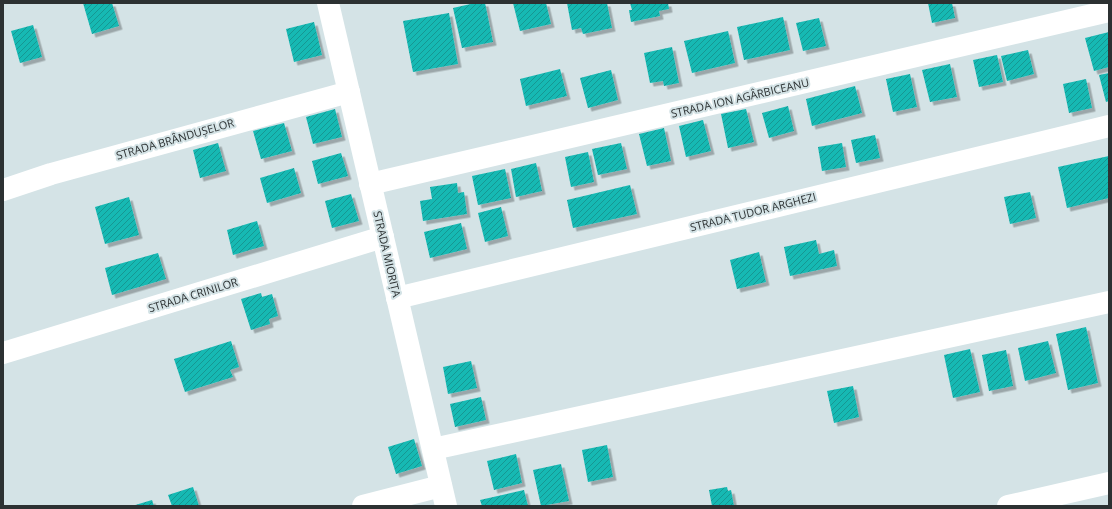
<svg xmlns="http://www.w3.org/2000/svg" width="1112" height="509" font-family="'Open Sans',sans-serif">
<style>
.building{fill:url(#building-hatch);filter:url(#shadow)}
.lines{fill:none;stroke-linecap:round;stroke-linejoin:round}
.minor{stroke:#fff;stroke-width:22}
.labels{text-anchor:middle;stroke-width:4;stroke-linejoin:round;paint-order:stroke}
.street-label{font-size:11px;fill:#2c3132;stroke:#d4e3e6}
</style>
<defs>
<pattern id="building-hatch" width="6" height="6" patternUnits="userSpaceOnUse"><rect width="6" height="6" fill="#14b9b3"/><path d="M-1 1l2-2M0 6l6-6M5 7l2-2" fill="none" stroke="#139792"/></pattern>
<filter id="shadow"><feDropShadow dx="3.5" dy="3.5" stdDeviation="0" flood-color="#0004"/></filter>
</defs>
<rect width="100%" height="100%" fill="#d4e3e6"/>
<g class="building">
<path d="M 83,3 L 112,3 L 119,26 L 92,34 Z"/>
<path d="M 475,3 L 485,3 L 493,42 L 462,48 L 453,8 Z"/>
<path d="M 513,3 L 546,3 L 551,24 L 520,31 Z"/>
<path d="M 567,3 L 607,3 L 612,28 L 583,34 L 581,28 L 572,30 Z"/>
<path d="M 630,3 L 668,3 L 669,9 L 659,11 L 660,16 L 631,22 L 629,10 L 632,10 Z"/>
<path d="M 928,3 L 952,3 L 955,18 L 932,23 Z"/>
<path d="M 449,13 L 458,64 L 413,72 L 403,21 Z"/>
<path d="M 783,17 L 790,50 L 744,60 L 737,27 Z"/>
<path d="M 819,18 L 826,46 L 803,51 L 796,23 Z"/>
<path d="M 314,22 L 322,55 L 294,62 L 286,29 Z"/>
<path d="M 33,25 L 42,57 L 20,63 L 11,31 Z"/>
<path d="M 728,31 L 735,63 L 692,73 L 684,41 Z"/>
<path d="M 1109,32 L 1109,67 L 1094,71 L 1085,38 Z"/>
<path d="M 672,47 L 679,83 L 664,86 L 663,81 L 650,83 L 644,53 Z"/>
<path d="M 1028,50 L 1034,74 L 1007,81 L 1001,56 Z"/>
<path d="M 997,55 L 1003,82 L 979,87 L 973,60 Z"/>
<path d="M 950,64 L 957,97 L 930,102 L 922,70 Z"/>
<path d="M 560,69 L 567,96 L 526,106 L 520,79 Z"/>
<path d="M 611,70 L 618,100 L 588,108 L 580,78 Z"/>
<path d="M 1109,73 L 1109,101 L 1106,102 L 1099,75 Z"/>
<path d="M 910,74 L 917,107 L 893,112 L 886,79 Z"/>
<path d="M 1086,79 L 1092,108 L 1069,113 L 1063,84 Z"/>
<path d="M 855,86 L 862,113 L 812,126 L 806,99 Z"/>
<path d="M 788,106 L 794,131 L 769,138 L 762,113 Z"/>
<path d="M 335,109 L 342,137 L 313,144 L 306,117 Z"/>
<path d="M 746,109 L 754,142 L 728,148 L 721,114 Z"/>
<path d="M 703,120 L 711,151 L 686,157 L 679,126 Z"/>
<path d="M 284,123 L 292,151 L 261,159 L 253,131 Z"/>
<path d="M 664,128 L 671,161 L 647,166 L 639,134 Z"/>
<path d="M 875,135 L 880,158 L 856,163 L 851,140 Z"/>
<path d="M 218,143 L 226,171 L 200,178 L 193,150 Z"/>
<path d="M 621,143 L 627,169 L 598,175 L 592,149 Z"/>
<path d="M 842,143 L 846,167 L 822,171 L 818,147 Z"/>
<path d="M 588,152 L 594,182 L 571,187 L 565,157 Z"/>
<path d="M 341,153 L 348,176 L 318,184 L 312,161 Z"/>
<path d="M 1109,156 L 1109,198 L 1067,208 L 1058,167 Z"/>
<path d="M 536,163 L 542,191 L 516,197 L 511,169 Z"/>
<path d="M 294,168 L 301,193 L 267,203 L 260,178 Z"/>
<path d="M 505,169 L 511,198 L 478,205 L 472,176 Z"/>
<path d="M 457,183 L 458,193 L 464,192 L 467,214 L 423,221 L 420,201 L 432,199 L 430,187 Z"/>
<path d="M 630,185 L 637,214 L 573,228 L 567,200 Z"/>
<path d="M 1030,192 L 1036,218 L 1010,224 L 1004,197 Z"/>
<path d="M 351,194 L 359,221 L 332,228 L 325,201 Z"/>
<path d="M 129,197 L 139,235 L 105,244 L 95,207 Z"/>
<path d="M 501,207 L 508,236 L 485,242 L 478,213 Z"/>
<path d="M 257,221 L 264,246 L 233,255 L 227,230 Z"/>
<path d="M 461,223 L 467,249 L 430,258 L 424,232 Z"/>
<path d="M 816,240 L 819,254 L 834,250 L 837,266 L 790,276 L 784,247 Z"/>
<path d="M 759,252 L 766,282 L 737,289 L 730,260 Z"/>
<path d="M 158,253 L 166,279 L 112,295 L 105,268 Z"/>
<path d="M 261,293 L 262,297 L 272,294 L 278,316 L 269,319 L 270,324 L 251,330 L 241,299 Z"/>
<path d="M 1086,327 L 1098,383 L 1068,390 L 1056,334 Z"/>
<path d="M 231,341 L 239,367 L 230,370 L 233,377 L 185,392 L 174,359 Z"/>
<path d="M 1048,341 L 1056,373 L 1025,381 L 1018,348 Z"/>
<path d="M 970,349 L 980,392 L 953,398 L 944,355 Z"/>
<path d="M 1006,350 L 1013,386 L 989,391 L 982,355 Z"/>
<path d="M 471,361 L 477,388 L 448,394 L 443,367 Z"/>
<path d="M 853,386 L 859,417 L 834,423 L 827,391 Z"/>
<path d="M 481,397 L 486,420 L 455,427 L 450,404 Z"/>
<path d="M 414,439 L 422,466 L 396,474 L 388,447 Z"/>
<path d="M 607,445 L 613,477 L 588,482 L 582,450 Z"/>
<path d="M 516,454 L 522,483 L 494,490 L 487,461 Z"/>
<path d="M 561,464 L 569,501 L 541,506 L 533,470 Z"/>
<path d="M 193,487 L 199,506 L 172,506 L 168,495 Z"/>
<path d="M 727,487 L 728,491 L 731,490 L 734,506 L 712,506 L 709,490 Z"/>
<path d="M 524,490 L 528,506 L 482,506 L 480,500 Z"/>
<path d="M 152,500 L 154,506 L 132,506 Z"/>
</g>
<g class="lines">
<g class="minor">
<path d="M 328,3 L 446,506"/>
<path d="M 370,184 L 1109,11"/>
<path d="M 3,190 L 51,174 L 349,92"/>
<path d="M 397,298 L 1109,126"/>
<path d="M 3,353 L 383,237"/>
<path d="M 433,449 L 1109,302"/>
<path d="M 363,506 L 441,486"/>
<path d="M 1008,506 L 1109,483"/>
</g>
</g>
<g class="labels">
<g class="street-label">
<text transform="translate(740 98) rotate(-13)" y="4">STRADA ION AGÂRBICEANU</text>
<text transform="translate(175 139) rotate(-16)" y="4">STRADA BRÂNDUȘELOR</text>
<text transform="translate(753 212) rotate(-14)" y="4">STRADA TUDOR ARGHEZI</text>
<text transform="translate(387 254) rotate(77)" y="4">STRADA MIORIȚA</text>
<text transform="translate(193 295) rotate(-17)" y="4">STRADA CRINILOR</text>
</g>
</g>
<rect width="1112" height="509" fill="none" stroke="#2c3132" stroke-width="8"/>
</svg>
